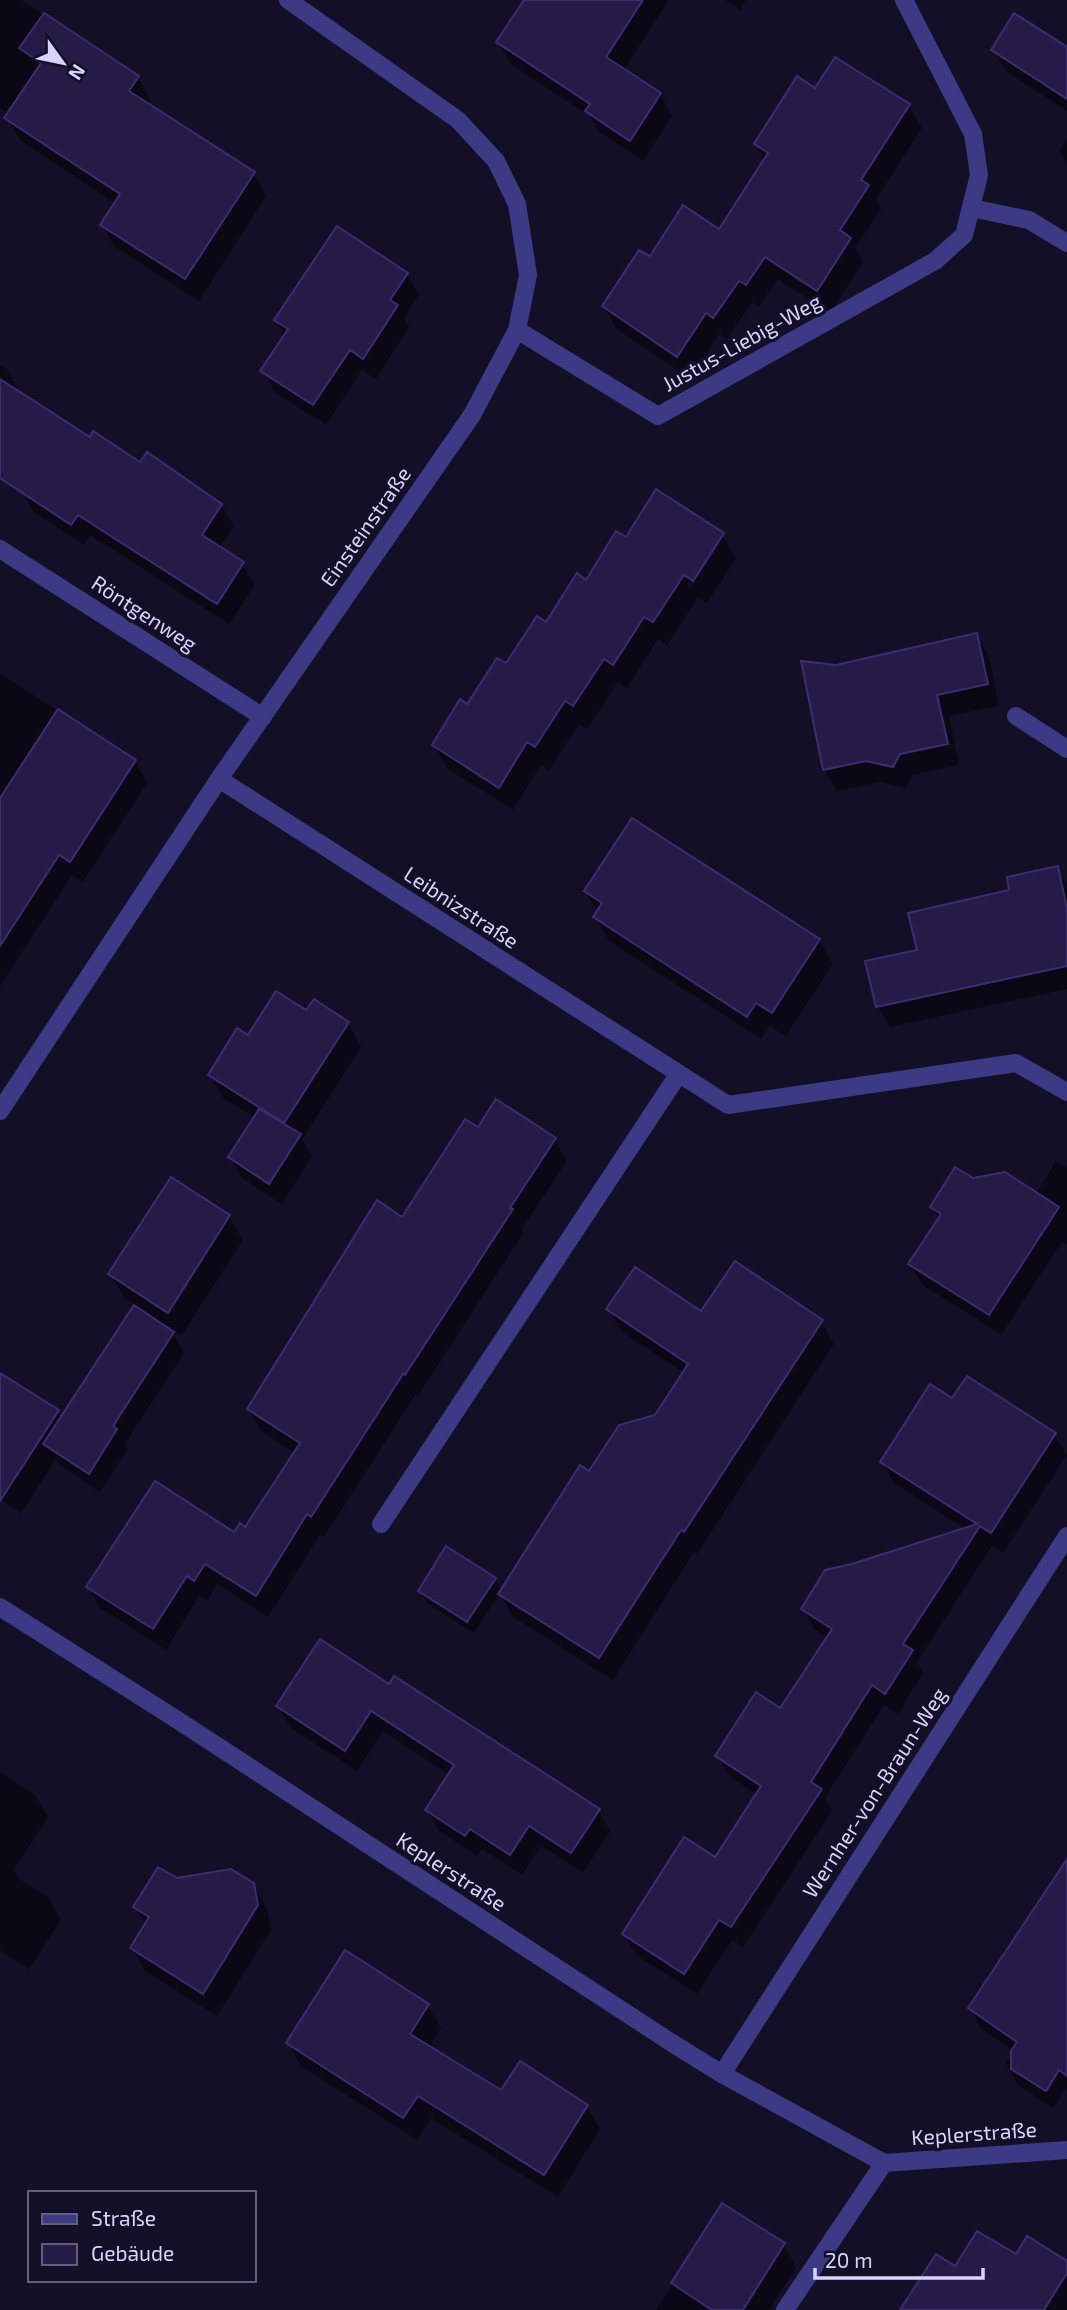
<svg xmlns="http://www.w3.org/2000/svg" width="1067" height="2310" font-family="'Exo 2',sans-serif">
<style>
.shadow{fill:#0007;fill-rule:evenodd}
.building{fill:#241b47;stroke:#3b2d73;stroke-width:2}
.lines{fill:none;stroke-linecap:round;stroke-linejoin:round}
.lane{stroke:#3d3a85;stroke-width:18}
.street{stroke:#3d3a85;stroke-width:18}
.labels{text-anchor:middle;stroke-width:7;stroke-linejoin:round;paint-order:stroke}
.street-label{font-size:21px;fill:#d9d4ff;stroke:#130f26}
</style>
<rect width="100%" height="100%" fill="#130f26"/>
<g class="shadow">
<path d="M 0,0 L 21,0 L 138,77 L 151,100 L 147,105 L 253,173 L 266,196 L 199,301 L 115,247 L 102,225 L 116,204 L 20,140 L 7,118 L 9,114 L 0,108 Z"/>
<path d="M 537,0 L 669,0 L 623,71 L 660,94 L 672,116 L 643,161 L 599,132 L 590,116 L 511,64 L 498,42 Z"/>
<path d="M 725,0 L 746,0 L 740,10 Z"/>
<path d="M 1067,49 L 1067,111 L 1006,71 L 993,50 Z"/>
<path d="M 815,90 L 909,106 L 922,128 L 876,199 L 881,209 L 855,248 L 863,262 L 830,313 L 778,279 L 759,307 L 752,302 L 727,339 L 719,334 L 690,378 L 617,329 L 604,307 L 650,259 L 719,232 L 765,160 L 756,144 Z"/>
<path d="M 1067,139 L 1067,165 L 1059,151 Z"/>
<path d="M 407,274 L 419,295 L 404,318 L 409,327 L 376,379 L 362,370 L 326,425 L 275,392 L 263,371 L 285,336 L 276,320 Z"/>
<path d="M 0,365 L 8,370 L 19,393 L 90,439 L 221,505 L 234,526 L 219,548 L 242,563 L 255,585 L 229,624 L 90,535 L 84,545 L 34,512 L 22,491 L 0,475 Z"/>
<path d="M 722,534 L 736,558 L 707,603 L 698,597 L 667,645 L 658,639 L 627,688 L 618,682 L 587,729 L 579,724 L 549,770 L 541,765 L 513,810 L 448,769 L 434,745 L 626,539 ZM 716,542 L 720,542 L 690,589 L 687,587 Z"/>
<path d="M 976,635 L 989,657 L 999,706 L 949,716 L 959,765 L 912,775 L 906,788 L 880,782 L 837,791 L 824,769 L 836,667 Z"/>
<path d="M 0,673 L 135,761 L 147,783 L 83,882 L 72,875 L 0,986 Z"/>
<path d="M 1057,868 L 1067,885 L 1067,989 L 890,1027 L 878,1007 L 919,951 L 1011,891 Z"/>
<path d="M 586,892 L 819,940 L 833,964 L 786,1036 L 770,1026 L 761,1039 L 609,941 L 595,917 L 598,912 Z"/>
<path d="M 348,1023 L 361,1047 L 302,1140 L 312,1156 L 282,1204 L 242,1178 L 230,1157 L 255,1118 L 223,1098 L 210,1075 L 248,1038 Z"/>
<path d="M 479,1129 L 554,1139 L 567,1161 L 522,1229 L 524,1232 L 418,1396 L 416,1394 L 324,1537 L 320,1535 L 268,1617 L 217,1584 L 207,1601 L 199,1596 L 166,1650 L 100,1608 L 88,1587 L 246,1529 L 295,1453 L 261,1431 L 249,1409 L 403,1219 Z"/>
<path d="M 1056,1161 L 1067,1168 L 1067,1245 L 1062,1242 L 1001,1335 L 923,1285 L 910,1264 L 939,1219 L 932,1207 L 1036,1194 Z"/>
<path d="M 229,1216 L 243,1240 L 182,1335 L 170,1328 L 184,1353 L 124,1445 L 127,1450 L 100,1492 L 55,1461 L 21,1513 L 0,1499 L 0,1375 L 57,1412 L 62,1419 L 136,1305 L 124,1298 L 110,1274 Z"/>
<path d="M 608,1309 L 821,1321 L 834,1344 L 697,1554 L 694,1552 L 613,1680 L 513,1617 L 500,1593 L 474,1633 L 427,1603 L 420,1591 L 494,1579 L 502,1592 L 590,1473 L 656,1416 L 684,1373 L 622,1332 Z"/>
<path d="M 953,1401 L 1054,1434 L 1067,1455 L 1003,1553 L 992,1546 L 917,1662 L 923,1673 L 898,1714 L 884,1705 L 825,1798 L 832,1811 L 743,1947 L 732,1940 L 697,1994 L 636,1955 L 624,1934 L 715,1860 L 757,1795 L 730,1777 L 717,1756 L 781,1710 L 828,1638 L 815,1630 L 803,1609 L 853,1565 L 966,1529 L 894,1483 L 882,1462 Z"/>
<path d="M 389,1686 L 598,1810 L 610,1831 L 583,1873 L 541,1846 L 522,1875 L 482,1849 L 477,1856 L 439,1831 L 427,1810 L 450,1775 L 383,1731 L 357,1771 L 290,1727 L 278,1706 Z"/>
<path d="M 0,1772 L 35,1795 L 48,1817 L 14,1870 L 19,1879 L 48,1897 L 61,1920 L 29,1969 L 0,1950 Z"/>
<path d="M 1067,1861 L 1067,2088 L 1053,2108 L 1018,2085 L 1006,2063 L 1014,2051 L 982,2030 L 970,2008 Z"/>
<path d="M 176,1880 L 253,1884 L 267,1909 L 271,1930 L 217,2016 L 146,1972 L 132,1948 L 146,1926 L 135,1907 Z"/>
<path d="M 346,1952 L 428,2006 L 441,2028 L 429,2047 L 502,2092 L 587,2106 L 600,2129 L 558,2197 L 431,2118 L 417,2140 L 301,2066 L 288,2043 Z"/>
<path d="M 723,2205 L 784,2245 L 796,2267 L 769,2310 L 656,2310 Z"/>
<path d="M 1016,2257 L 1067,2263 L 1067,2310 L 902,2310 L 956,2269 Z"/>
</g>
<g class="building">
<path d="M 524,0 L 643,0 L 606,57 L 661,93 L 630,141 L 585,111 L 590,104 L 496,42 Z"/>
<path d="M 44,13 L 139,76 L 129,91 L 255,172 L 185,279 L 100,225 L 120,194 L 4,118 L 41,63 L 19,48 Z"/>
<path d="M 1014,13 L 1067,47 L 1067,99 L 991,50 Z"/>
<path d="M 835,57 L 910,104 L 861,180 L 869,185 L 840,230 L 851,238 L 817,291 L 765,257 L 746,285 L 739,281 L 713,318 L 706,313 L 677,357 L 602,306 L 639,250 L 650,256 L 683,205 L 719,229 L 768,153 L 754,144 L 797,76 L 815,88 Z"/>
<path d="M 337,226 L 408,273 L 390,300 L 398,305 L 363,359 L 350,350 L 313,405 L 260,371 L 288,329 L 274,320 Z"/>
<path d="M 0,379 L 90,437 L 93,431 L 140,462 L 147,452 L 222,504 L 202,535 L 244,562 L 217,604 L 78,515 L 71,525 L 0,478 Z"/>
<path d="M 656,489 L 724,533 L 693,581 L 684,575 L 653,622 L 644,617 L 613,665 L 604,659 L 573,706 L 565,701 L 535,747 L 527,742 L 499,788 L 432,745 L 460,699 L 467,704 L 497,658 L 506,663 L 537,616 L 546,622 L 577,573 L 586,580 L 616,531 L 626,537 Z"/>
<path d="M 977,633 L 988,684 L 937,695 L 948,744 L 900,754 L 893,767 L 866,761 L 823,770 L 801,661 L 836,665 Z"/>
<path d="M 58,709 L 136,760 L 70,862 L 59,855 L 0,946 L 0,798 Z"/>
<path d="M 632,818 L 820,939 L 772,1013 L 756,1003 L 747,1017 L 593,917 L 602,903 L 584,891 Z"/>
<path d="M 1058,866 L 1067,909 L 1067,966 L 876,1007 L 865,961 L 917,950 L 908,913 L 1009,890 L 1007,877 Z"/>
<path d="M 276,991 L 306,1010 L 314,999 L 349,1022 L 284,1123 L 208,1075 L 237,1028 L 248,1035 Z"/>
<path d="M 496,1099 L 556,1138 L 510,1208 L 513,1209 L 405,1375 L 403,1374 L 311,1517 L 307,1514 L 256,1596 L 205,1564 L 194,1581 L 187,1576 L 153,1629 L 86,1587 L 155,1481 L 234,1532 L 240,1523 L 245,1527 L 300,1443 L 247,1409 L 377,1200 L 402,1217 L 465,1119 L 478,1127 Z"/>
<path d="M 259,1109 L 301,1134 L 269,1184 L 228,1157 Z"/>
<path d="M 955,1167 L 973,1178 L 1005,1172 L 1059,1207 L 989,1315 L 908,1264 L 941,1214 L 930,1207 Z"/>
<path d="M 171,1177 L 230,1215 L 168,1313 L 108,1274 Z"/>
<path d="M 735,1261 L 823,1320 L 684,1532 L 681,1530 L 599,1658 L 498,1594 L 580,1465 L 589,1471 L 619,1425 L 655,1415 L 688,1364 L 606,1309 L 635,1267 L 701,1311 Z"/>
<path d="M 134,1305 L 174,1332 L 113,1426 L 117,1429 L 89,1474 L 43,1444 Z"/>
<path d="M 0,1373 L 59,1410 L 0,1501 Z"/>
<path d="M 967,1376 L 1056,1433 L 991,1533 L 980,1526 L 903,1644 L 913,1650 L 885,1694 L 872,1685 L 811,1782 L 822,1789 L 731,1927 L 719,1920 L 684,1974 L 622,1934 L 684,1837 L 715,1857 L 761,1786 L 715,1756 L 756,1692 L 780,1708 L 832,1629 L 801,1609 L 825,1570 L 852,1564 L 977,1524 L 880,1462 L 930,1384 L 952,1398 Z"/>
<path d="M 446,1546 L 496,1578 L 467,1622 L 418,1591 Z"/>
<path d="M 320,1639 L 389,1684 L 394,1676 L 600,1809 L 571,1853 L 529,1826 L 510,1855 L 470,1829 L 465,1836 L 425,1810 L 454,1765 L 371,1711 L 345,1751 L 276,1706 Z"/>
<path d="M 1067,1859 L 1067,2076 L 1059,2070 L 1046,2091 L 1011,2069 L 1011,2051 L 1017,2042 L 968,2008 Z"/>
<path d="M 158,1867 L 177,1878 L 231,1869 L 254,1883 L 258,1905 L 203,1994 L 130,1948 L 149,1917 L 133,1907 Z"/>
<path d="M 345,1950 L 429,2004 L 410,2034 L 501,2090 L 520,2061 L 588,2105 L 544,2175 L 418,2096 L 403,2118 L 286,2043 Z"/>
<path d="M 722,2203 L 785,2243 L 743,2310 L 712,2310 L 671,2283 Z"/>
<path d="M 977,2231 L 1016,2254 L 1027,2236 L 1067,2261 L 1067,2273 L 1044,2310 L 900,2310 L 936,2254 L 955,2266 Z"/>
</g>
<g class="lines">
<path class="lane" d="M 1016,716 L 1067,749"/>
<g class="street">
<path d="M 972,208 L 1029,220 L 1067,243"/>
<path d="M 517,330 L 658,416 L 935,261 L 964,235 L 979,175 L 973,134 L 904,0"/>
<path d="M 0,549 L 263,717"/>
<path d="M 219,779 L 728,1105 L 1016,1063 L 1067,1092"/>
<path d="M 0,1111 L 219,779 L 472,415 L 517,330 L 528,275 L 517,204 L 496,161 L 458,120 L 288,0"/>
<path d="M 381,1524 L 678,1075"/>
<path d="M 0,1607 L 179,1721 L 672,2043 L 722,2074 L 884,2163 L 1067,2150"/>
<path d="M 722,2074 L 1067,1536"/>
<path d="M 785,2310 L 884,2163"/>
</g>
</g>
<g class="labels">
<g class="street-label">
<text transform="translate(742 343) rotate(-29)" y="7">Justus-Liebig-Weg</text>
<text transform="translate(366 527) rotate(-55)" y="7">Einsteinstraße</text>
<text transform="translate(144 614) rotate(33)" y="7">Röntgenweg</text>
<text transform="translate(461 908) rotate(33)" y="7">Leibnizstraße</text>
<text transform="translate(875 1793) rotate(-57)" y="7">Wernher-von-Braun-Weg</text>
<text transform="translate(451 1872) rotate(33)" y="7">Keplerstraße</text>
<text transform="translate(974 2134) rotate(-4)" y="7">Keplerstraße</text>
</g>
</g>
<rect x="28" y="2191" width="228" height="91" fill="#130f26" stroke="#625e7d" stroke-width="2"/>
<rect x="42" y="2214" width="35" height="10" fill="#3d3a85" stroke="#625e7d" stroke-width="2"/>
<text x="91" y="2226" font-size="21" fill="#d9d4ff">Straße</text>
<rect x="42" y="2244" width="35" height="21" fill="#241b47" stroke="#625e7d" stroke-width="2"/>
<text x="91" y="2261" font-size="21" fill="#d9d4ff">Gebäude</text>
<g transform="translate(63 63) rotate(123)" stroke="#130f26" stroke-width="5" paint-order="stroke">
<path d="M0-5L12 26L0 18L-12 26Z" fill="#d9d4ff"/>
<text y="-10" font-size="19" font-weight="bold" text-anchor="middle" fill="#d9d4ff">N</text>
</g>
<path d="M815 2268v10h168v-10" fill="none" stroke="#d9d4ff" stroke-width="3.5"/>
<text x="825" y="2268" font-size="21" fill="#d9d4ff" stroke="#130f26" stroke-width="5" paint-order="stroke">20 m</text>
</svg>
